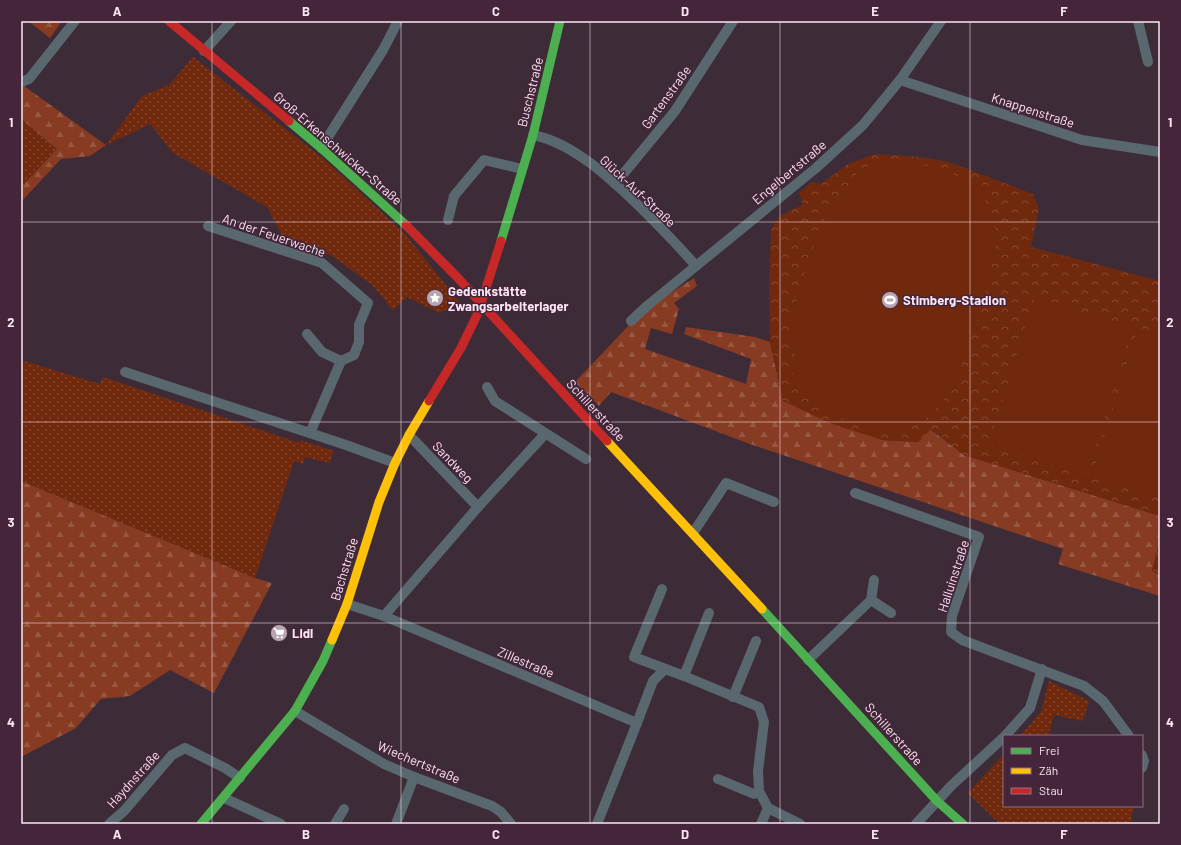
<svg xmlns="http://www.w3.org/2000/svg" width="1181" height="845" font-family="Barlow,sans-serif">
<style>
.grass{fill:url(#grass-dots)}
.forest{fill:url(#forest-firs)}
.park{fill:url(#park-crowns)}
.garden{fill:#71290d}
.lines{fill:none;stroke-linecap:round;stroke-linejoin:round}
.street{stroke:#59676e;stroke-width:10}
.fast{stroke:#4caf50;stroke-width:9}
.slow{stroke:#ffc107;stroke-width:9}
.jam{stroke:#c62828;stroke-width:9}
.grid{fill:none;stroke:#fae6f3;stroke-width:1;stroke-opacity:0.55}
.labels{text-anchor:middle;stroke-width:3;stroke-linejoin:round;paint-order:stroke}
.street-label{font-size:13px;fill:#fae6f3;stroke:#44253a}
.poi-label{font-size:13px;font-weight:bold;fill:#fae6f3;stroke:#44253a;text-anchor:start}
.neatline{fill:none;stroke:#fae6f3;stroke-width:1.5}
.grid-label{font-size:13px;text-anchor:middle;font-weight:bold;fill:#fae6f3}
</style>
<defs>
<pattern id="grass-dots" width="8" height="8" patternUnits="userSpaceOnUse"><rect width="8" height="8" fill="#71290d"/><path d="M2 2h.1M6 6h.1" fill="none" stroke="#864831" stroke-width="1.8" stroke-linecap="round"/></pattern>
<pattern id="forest-firs" width="22" height="20" patternUnits="userSpaceOnUse"><rect width="22" height="20" fill="#863b22"/><path d="M5 1l3.5 6h-7zM16 11l3.5 6h-7z" fill="#985743"/></pattern>
<pattern id="park-crowns" width="20" height="18" patternUnits="userSpaceOnUse"><rect width="20" height="18" fill="#71290d"/><path d="M2 6a3 3 0 1 1 6 0M12 15a3 3 0 1 1 6 0" fill="none" stroke="#864831"/></pattern>
</defs>
<rect width="100%" height="100%" fill="#3d2c37"/>
<g class="grass">
<path d="M 193,57 L 324,159 L 406,235 L 460,303 L 439,313 L 407,297 L 393,310 L 372,285 L 331,255 L 285,241 L 267,207 L 173,153 L 150,124 L 106,145 L 142,96 L 169,85 Z"/>
<path d="M 21,119 L 57,149 L 21,187 Z"/>
<path d="M 21,360 L 100,384 L 103,377 L 300,443 L 300,440 L 334,451 L 329,463 L 305,457 L 303,464 L 294,461 L 255,578 L 21,481 Z"/>
<path d="M 1049,681 L 1089,701 L 1083,721 L 1054,715 L 1049,734 L 1052,736 L 1020,736 L 1041,712 Z"/>
<path d="M 1004,754 L 1004,806 L 1134,806 L 1130,824 L 1000,824 L 968,793 Z"/>
</g>
<g class="forest">
<path d="M 28,21 L 62,21 L 50,38 Z"/>
<path d="M 24,86 L 106,145 L 90,156 L 61,159 L 21,202 L 21,187 L 57,149 L 21,119 L 21,87 Z"/>
<path d="M 694,278 L 697,286 L 674,303 L 679,309 L 672,334 L 651,328 L 645,349 L 746,384 L 751,359 L 684,334 L 686,327 L 755,337 L 770,342 L 783,401 L 882,440 L 918,442 L 930,429 L 964,455 L 1160,516 L 1160,540 L 1152,571 L 1160,575 L 1160,596 L 1058,564 L 1063,549 L 750,444 L 611,392 L 599,406 L 575,382 L 631,323 L 647,308 Z"/>
<path d="M 21,481 L 255,578 L 272,583 L 214,693 L 170,670 L 130,696 L 101,699 L 76,728 L 21,757 Z"/>
</g>
<g class="park">
<path d="M 875,154 L 920,157 L 949,162 L 1033,194 L 1039,208 L 1031,247 L 1160,281 L 1160,516 L 964,455 L 931,429 L 918,442 L 882,440 L 832,424 L 783,401 L 770,342 L 769,278 L 771,235 L 772,227 L 780,216 L 803,204 L 799,193 L 812,182 L 821,184 L 848,164 Z"/>
<path d="M 1160,540 L 1160,575 L 1152,571 Z"/>
</g>
<g class="garden">
<path d="M 897,163 C 947,164 995,183 996,241 C 996,252 992,265 989,276 C 984,297 979,317 972,337 C 960,368 950,406 919,422 C 887,438 856,428 828,410 C 819,405 795,388 793,377 C 791,366 796,353 798,342 L 788,340 C 797,290 813,242 834,197 L 844,201 L 859,169 L 876,165 Z"/>
<path d="M 1035,297 L 1132,328 L 1087,475 L 989,445 Z"/>
<path d="M 1138,328 L 1160,335 L 1160,498 L 1092,477 Z"/>
</g>
<g class="lines">
<g class="street">
<path d="M 1138,21 L 1148,62"/>
<path d="M 204,51 L 231,21"/>
<path d="M 900,80 L 1082,140 L 1160,152"/>
<path d="M 21,82 L 29,79 L 75,21"/>
<path d="M 533,135 C 574,143 612,180 641,208 C 660,227 679,246 696,266"/>
<path d="M 321,148 L 383,50 L 398,21"/>
<path d="M 615,184 L 675,111 L 733,21"/>
<path d="M 448,220 L 454,196 L 484,160 L 522,169"/>
<path d="M 208,226 L 322,263 L 368,303 L 359,325 L 359,342 L 354,355 L 341,361"/>
<path d="M 631,321 L 647,306 L 816,168 L 863,125 L 900,80 L 941,21"/>
<path d="M 307,334 L 322,352 L 341,361 L 310,433"/>
<path d="M 125,372 L 346,445 L 395,463"/>
<path d="M 487,387 L 495,401 L 586,459"/>
<path d="M 409,435 L 478,507"/>
<path d="M 855,493 L 979,537 L 952,616 L 951,632 L 962,640 L 1084,686 L 1103,701 L 1129,736"/>
<path d="M 693,533 L 726,483 L 774,502"/>
<path d="M 662,589 L 634,657 L 684,676 L 759,707 L 764,722 L 758,771 L 759,791 L 768,808 L 800,824"/>
<path d="M 871,600 L 874,580"/>
<path d="M 347,604 L 384,616 L 637,723 L 653,681 L 665,669"/>
<path d="M 384,616 L 478,507 L 545,434"/>
<path d="M 808,660 L 871,600 L 891,613"/>
<path d="M 684,676 L 709,613"/>
<path d="M 733,697 L 756,641"/>
<path d="M 295,711 L 384,764 L 414,777 L 492,806 L 501,812 L 511,824"/>
<path d="M 1005,736 L 1030,708 L 1042,669"/>
<path d="M 1142,755 L 1144,761 L 1142,768"/>
<path d="M 718,779 L 754,794 L 759,791"/>
<path d="M 224,798 L 281,824"/>
<path d="M 109,824 L 124,811 L 172,755 L 185,748 L 225,768 L 240,778"/>
<path d="M 335,824 L 344,809"/>
<path d="M 396,824 L 414,777"/>
<path d="M 597,824 L 637,723"/>
<path d="M 761,824 L 768,808"/>
<path d="M 916,824 L 951,786 L 1004,737"/>
</g>
<g class="fast">
<path d="M 289,121 L 321,148 L 406,225"/>
<path d="M 501,241 L 533,135 L 560,21"/>
<path d="M 762,609 L 937,801 L 963,824"/>
<path d="M 201,824 L 295,711 L 323,661 L 332,640"/>
</g>
<g class="slow">
<path d="M 607,441 L 762,609"/>
<path d="M 332,640 L 347,604 L 379,502 L 395,463 L 409,435 L 429,401"/>
</g>
<g class="jam">
<path d="M 169,21 L 289,121"/>
<path d="M 406,225 L 457,277 L 607,441"/>
<path d="M 429,401 L 461,348 L 478,313 L 501,241"/>
</g>
</g>
<path class="grid" d="M 212,21 L 212,824M 401,21 L 401,824M 590,21 L 590,824M 780,21 L 780,824M 970,21 L 970,824M 21,222 L 1160,222M 21,422 L 1160,422M 21,623 L 1160,623"/>
<defs>
<g id="sight-disc" transform="scale(0.9)"><circle r="9.5" fill="#b8a5b1" stroke="#44253a"/><path d="M0-6L1.8-2.2L6-1.7L2.9 1.2L3.7 5.4L0 3.3L-3.7 5.4L-2.9 1.2L-6-1.7L-1.8-2.2Z" fill="#fff"/></g>
<g id="stadium-disc" transform="scale(0.9)"><circle r="9.5" fill="#b8a5b1" stroke="#44253a"/><path d="M0-5a6.5 5 0 1 0 0 10a6.5 5 0 1 0 0-10ZM-3.5-1.8h7v3.6h-7Z" fill="#fff"/></g>
<g id="supermarket-disc" transform="scale(0.9)"><circle r="9.5" fill="#b8a5b1" stroke="#44253a"/><path d="M-6-5.5h2.5l.6 2H6L4.5 2H-2.5L-4.4-4H-6ZM-1.5 3.2a1.3 1.3 0 1 0 .1 0ZM3 3.2a1.3 1.3 0 1 0 .1 0Z" fill="#fff"/></g>
</defs>
<g fill-rule="evenodd">
<use href="#sight-disc" x="435" y="298"/>
<use href="#stadium-disc" x="890" y="300"/>
<use href="#supermarket-disc" x="279" y="633"/>
</g>
<g class="labels">
<g class="street-label">
<text transform="translate(530 92) rotate(-76)" y="5">Buschstraße</text>
<text transform="translate(666 97) rotate(-54)" y="5">Gartenstraße</text>
<text transform="translate(1033 110) rotate(18)" y="5">Knappenstraße</text>
<text transform="translate(338 148) rotate(41)" y="5">Groß-Erkenschwicker-Straße</text>
<text transform="translate(789 172) rotate(-40)" y="5">Engelbertstraße</text>
<text transform="translate(638 191) rotate(43)" y="5">Glück-Auf-Straße</text>
<text transform="translate(274 235) rotate(19)" y="5">An der Feuerwache</text>
<text transform="translate(596 410) rotate(47)" y="5">Schillerstraße</text>
<text transform="translate(453 462) rotate(46)" y="5">Sandweg</text>
<text transform="translate(344 569) rotate(-73)" y="5">Bachstraße</text>
<text transform="translate(953 576) rotate(-72)" y="5">Halluinstraße</text>
<text transform="translate(526 662) rotate(23)" y="5">Zillestraße</text>
<text transform="translate(894 734) rotate(48)" y="5">Schillerstraße</text>
<text transform="translate(419 762) rotate(23)" y="5">Wiechertstraße</text>
<text transform="translate(133 779) rotate(-48)" y="5">Haydnstraße</text>
</g>
<g class="poi-label">
<text x="448" y="296">Gedenkstätte<tspan x="448" dy="15">Zwangsarbeiterlager</tspan></text>
<text x="903" y="305">Stimberg-Stadion</text>
<text x="292" y="638">Lidl</text>
</g>
</g>
<rect width="1181" height="845" fill="none" stroke="#44253a" stroke-width="44"/>
<rect x="1003" y="735" width="140" height="72" fill="#44253a" stroke="#8d7284"/>
<rect x="1011" y="748" width="20" height="6" fill="#4caf50" stroke="#8d7284"/>
<text x="1039" y="755" font-size="12" fill="#fae6f3">Frei</text>
<rect x="1011" y="768" width="20" height="6" fill="#ffc107" stroke="#8d7284"/>
<text x="1039" y="775" font-size="12" fill="#fae6f3">Zäh</text>
<rect x="1011" y="788" width="20" height="6" fill="#c62828" stroke="#8d7284"/>
<text x="1039" y="795" font-size="12" fill="#fae6f3">Stau</text>
<rect x="22" y="22" width="1137" height="801" class="neatline"/>
<g class="grid-label">
<text x="117" y="16">A</text>
<text x="306" y="16">B</text>
<text x="496" y="16">C</text>
<text x="685" y="16">D</text>
<text x="875" y="16">E</text>
<text x="1064" y="16">F</text>
<text x="11" y="127">1</text>
<text x="1170" y="127">1</text>
<text x="11" y="327">2</text>
<text x="1170" y="327">2</text>
<text x="11" y="527">3</text>
<text x="1170" y="527">3</text>
<text x="11" y="727">4</text>
<text x="1170" y="727">4</text>
<text x="117" y="839">A</text>
<text x="306" y="839">B</text>
<text x="496" y="839">C</text>
<text x="685" y="839">D</text>
<text x="875" y="839">E</text>
<text x="1064" y="839">F</text>
</g>
</svg>
